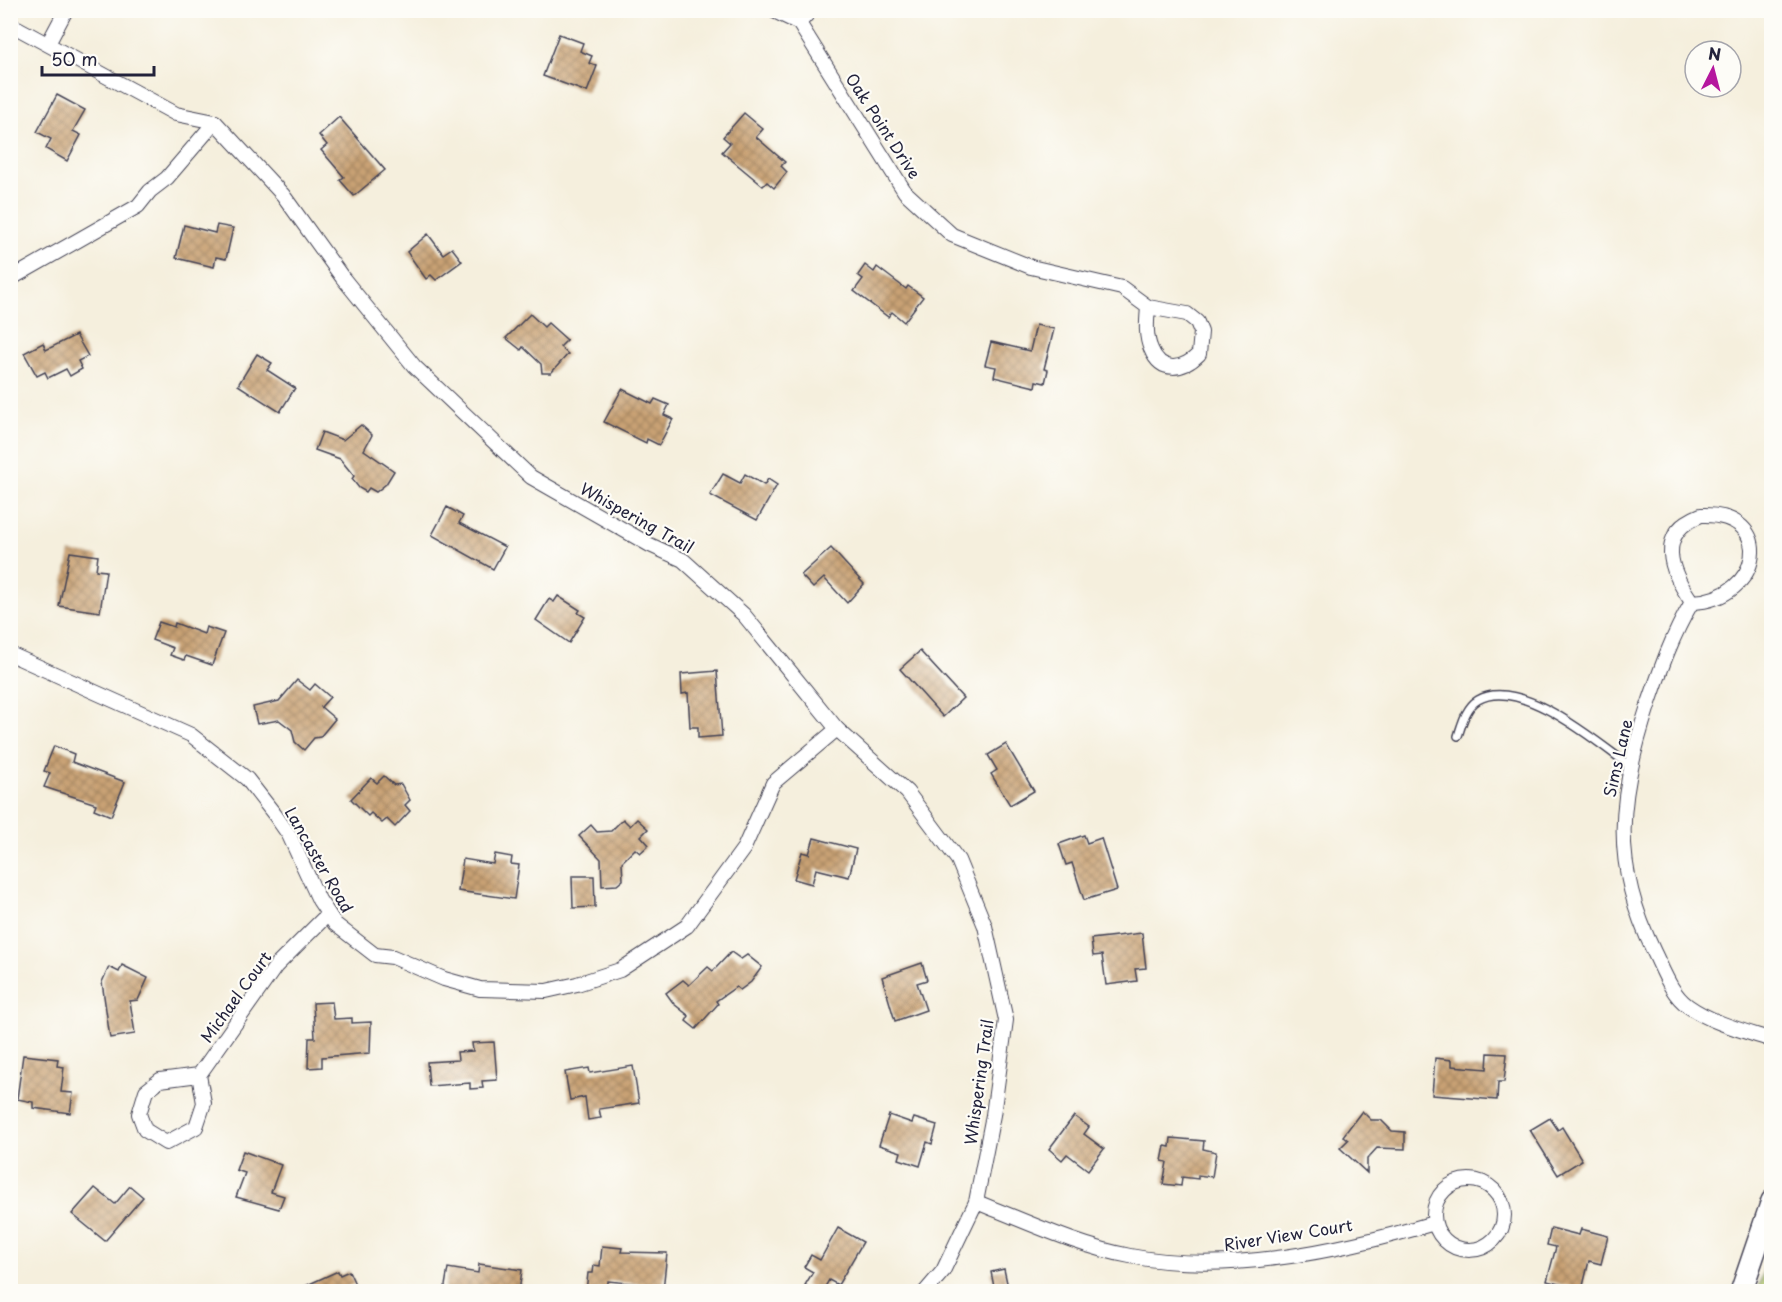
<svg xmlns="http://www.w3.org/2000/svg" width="1782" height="1302" font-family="'Playpen Sans',sans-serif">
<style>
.park{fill:url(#park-dots);stroke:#677252;stroke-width:1.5}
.building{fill:url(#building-cross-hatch)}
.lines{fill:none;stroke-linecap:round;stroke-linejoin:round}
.lane-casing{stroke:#424153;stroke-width:10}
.street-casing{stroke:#424153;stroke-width:16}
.primary-casing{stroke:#424153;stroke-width:24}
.lane{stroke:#fff;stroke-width:7}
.street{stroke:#fff;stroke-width:14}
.primary{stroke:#fff;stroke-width:21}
.labels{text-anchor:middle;stroke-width:4.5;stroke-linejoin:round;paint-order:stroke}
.street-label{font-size:16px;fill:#22223b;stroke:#fdfcf7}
</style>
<defs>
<pattern id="park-dots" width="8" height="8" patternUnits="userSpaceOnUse" patternTransform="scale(1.5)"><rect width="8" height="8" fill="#acc369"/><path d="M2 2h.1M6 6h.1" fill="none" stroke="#94a75c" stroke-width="1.8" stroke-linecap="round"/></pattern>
<pattern id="building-cross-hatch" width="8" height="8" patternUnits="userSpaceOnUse" patternTransform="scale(1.5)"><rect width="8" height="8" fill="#c9a274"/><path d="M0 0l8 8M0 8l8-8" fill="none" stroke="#a38460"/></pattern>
</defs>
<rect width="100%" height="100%" fill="#fdfcf7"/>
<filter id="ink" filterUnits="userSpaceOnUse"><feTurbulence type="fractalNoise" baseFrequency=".0167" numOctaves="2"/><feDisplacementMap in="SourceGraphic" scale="12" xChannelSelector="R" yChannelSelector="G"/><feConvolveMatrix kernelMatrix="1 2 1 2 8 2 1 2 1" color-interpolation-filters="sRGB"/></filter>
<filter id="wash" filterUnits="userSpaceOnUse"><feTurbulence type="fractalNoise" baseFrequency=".008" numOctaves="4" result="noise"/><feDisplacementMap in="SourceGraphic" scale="24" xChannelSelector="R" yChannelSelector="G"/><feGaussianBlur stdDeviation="1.35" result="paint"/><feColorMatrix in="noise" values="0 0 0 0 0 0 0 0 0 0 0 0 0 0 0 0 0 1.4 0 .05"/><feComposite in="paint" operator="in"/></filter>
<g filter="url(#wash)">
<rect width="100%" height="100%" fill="#f5efdd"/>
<path class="park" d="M 1771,1249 L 1771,1291 L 1757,1291 Z"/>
<g id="blocks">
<g class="building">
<path d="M 559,34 L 583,43 L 580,51 L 592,56 L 589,63 L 597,66 L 587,92 L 543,76 Z"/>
<path d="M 57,95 L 85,110 L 73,131 L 81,135 L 67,161 L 46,149 L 51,139 L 37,132 Z"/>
<path d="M 744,113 L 763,129 L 756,137 L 785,162 L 781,166 L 787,172 L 774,188 L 767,182 L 763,186 L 722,152 L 730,143 L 723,137 Z"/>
<path d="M 339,117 L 385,170 L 354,196 L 340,180 L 344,177 L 321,150 L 327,145 L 319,135 Z"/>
<path d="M 184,225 L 215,233 L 217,225 L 233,228 L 226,259 L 216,257 L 214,267 L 176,258 Z"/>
<path d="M 428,234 L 443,254 L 452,248 L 462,261 L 436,280 L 431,275 L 426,279 L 407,252 Z"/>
<path d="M 865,265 L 874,272 L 877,267 L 906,289 L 908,286 L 923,297 L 904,322 L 892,312 L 888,317 L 854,291 L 863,279 L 858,275 Z"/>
<path d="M 530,314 L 544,327 L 548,323 L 567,340 L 560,347 L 568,354 L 551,373 L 542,373 L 541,364 L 523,347 L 521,350 L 506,338 Z"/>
<path d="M 1036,325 L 1054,329 L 1044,369 L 1048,370 L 1045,383 L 1036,381 L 1035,387 L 994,377 L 996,367 L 985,365 L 991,342 L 1030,351 Z"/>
<path d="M 76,335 L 88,356 L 78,361 L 82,369 L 70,376 L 66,369 L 48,378 L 45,372 L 37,376 L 24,353 L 43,343 L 46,350 Z"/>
<path d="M 257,354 L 272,363 L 267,370 L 295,388 L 280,412 L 238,385 Z"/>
<path d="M 622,389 L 652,404 L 655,399 L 669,405 L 664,415 L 673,419 L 659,445 L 647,439 L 646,443 L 604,422 Z"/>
<path d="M 361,425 L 372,435 L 364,450 L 394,471 L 386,484 L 376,492 L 369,488 L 366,492 L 359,488 L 352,479 L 354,476 L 340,459 L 315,450 L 322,432 L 343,440 Z"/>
<path d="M 723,474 L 740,483 L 745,474 L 764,485 L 768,479 L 777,485 L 757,520 L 710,495 Z"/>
<path d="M 447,507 L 463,516 L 459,523 L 505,547 L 493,569 L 432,535 Z"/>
<path d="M 831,548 L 864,584 L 847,603 L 824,578 L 813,588 L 801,575 Z"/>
<path d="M 70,552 L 98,556 L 96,570 L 106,571 L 100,612 L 59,606 Z"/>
<path d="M 558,596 L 580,610 L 578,613 L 585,617 L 569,643 L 536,620 L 549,599 L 554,602 Z"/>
<path d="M 159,622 L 174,627 L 175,623 L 204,634 L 206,627 L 224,633 L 212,665 L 186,656 L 184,660 L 170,655 L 173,648 L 152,640 Z"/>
<path d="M 920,651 L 963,698 L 943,717 L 900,669 Z"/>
<path d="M 717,671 L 722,736 L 698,738 L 698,727 L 690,727 L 688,693 L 682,694 L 681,674 Z"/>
<path d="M 297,680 L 310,690 L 315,684 L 330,697 L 321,707 L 335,719 L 320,737 L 314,738 L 304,750 L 295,742 L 292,730 L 279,720 L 257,724 L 253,707 L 279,701 Z"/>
<path d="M 1006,744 L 1034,791 L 1010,805 L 991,774 L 997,770 L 988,755 Z"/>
<path d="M 54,746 L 74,754 L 72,762 L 125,782 L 111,816 L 94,809 L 96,804 L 44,787 L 50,773 L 44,771 Z"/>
<path d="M 384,776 L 394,785 L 401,784 L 410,800 L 405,805 L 410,811 L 395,827 L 387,819 L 382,823 L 371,813 L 368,816 L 351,799 L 371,778 L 377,783 Z"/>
<path d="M 623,819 L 630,826 L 637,819 L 648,829 L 641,836 L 649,845 L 640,853 L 635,849 L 622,862 L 623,880 L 617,885 L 602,886 L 601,859 L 579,836 L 591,825 L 597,832 L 611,831 Z"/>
<path d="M 1084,835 L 1087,843 L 1101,838 L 1117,890 L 1084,900 L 1072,863 L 1066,865 L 1059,844 Z"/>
<path d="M 814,838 L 856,849 L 849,877 L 816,869 L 812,884 L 794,879 L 802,852 L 809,854 Z"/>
<path d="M 495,854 L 512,857 L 511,864 L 519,865 L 514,899 L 458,891 L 463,859 L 493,864 Z"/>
<path d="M 572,876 L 594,876 L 595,907 L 573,908 Z"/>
<path d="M 1142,933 L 1146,968 L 1135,969 L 1137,981 L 1106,985 L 1102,955 L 1093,956 L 1091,939 Z"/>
<path d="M 731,952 L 741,959 L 747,955 L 762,967 L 751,982 L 740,990 L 736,987 L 716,1001 L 718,1004 L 696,1029 L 686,1021 L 689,1016 L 674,1004 L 666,993 L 683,980 L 689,985 L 708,967 L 713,971 Z"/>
<path d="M 922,963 L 927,980 L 917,983 L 926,1010 L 895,1021 L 882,977 Z"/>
<path d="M 122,965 L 148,978 L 138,1000 L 130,1001 L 135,1034 L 110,1038 L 102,982 L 109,967 L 119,972 Z"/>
<path d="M 332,1002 L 334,1019 L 352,1018 L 352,1023 L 371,1022 L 370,1053 L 322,1057 L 322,1067 L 308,1068 L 309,1038 L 315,1038 L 313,1003 Z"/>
<path d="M 494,1042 L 497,1080 L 482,1081 L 483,1088 L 470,1089 L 470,1083 L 429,1086 L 427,1062 L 458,1060 L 457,1052 L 473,1051 L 472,1043 Z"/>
<path d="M 1488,1053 L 1507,1054 L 1504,1082 L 1498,1082 L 1497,1100 L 1432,1095 L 1435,1058 L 1452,1060 L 1452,1066 L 1487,1069 Z"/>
<path d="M 23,1055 L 58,1059 L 57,1066 L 64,1067 L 61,1092 L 73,1093 L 70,1113 L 33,1108 L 33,1102 L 17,1099 Z"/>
<path d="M 633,1066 L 639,1103 L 599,1109 L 601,1118 L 588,1120 L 585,1097 L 570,1100 L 565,1072 L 589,1068 L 590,1073 Z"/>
<path d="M 1362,1111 L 1371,1120 L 1381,1120 L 1392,1131 L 1405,1132 L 1405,1149 L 1377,1148 L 1367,1159 L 1367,1173 L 1340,1148 L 1348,1140 L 1343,1136 Z"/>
<path d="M 889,1115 L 912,1123 L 914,1118 L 937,1125 L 932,1144 L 927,1142 L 920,1166 L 899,1159 L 901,1152 L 879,1145 Z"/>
<path d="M 1074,1116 L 1089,1127 L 1084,1134 L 1104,1149 L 1088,1170 L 1067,1154 L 1062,1160 L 1049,1149 Z"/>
<path d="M 1550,1118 L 1558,1130 L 1562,1127 L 1582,1160 L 1558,1175 L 1530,1130 Z"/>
<path d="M 1171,1138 L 1204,1141 L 1203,1149 L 1216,1152 L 1212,1177 L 1198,1175 L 1198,1179 L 1182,1177 L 1181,1186 L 1163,1184 L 1167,1162 L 1162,1161 L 1165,1146 L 1170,1147 Z"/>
<path d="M 243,1151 L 281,1165 L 271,1192 L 284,1196 L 279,1209 L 236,1197 L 245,1173 L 236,1170 Z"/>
<path d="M 130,1186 L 143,1197 L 105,1241 L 72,1214 L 95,1188 L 115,1204 Z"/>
<path d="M 838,1228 L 863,1242 L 838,1285 L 829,1280 L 822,1292 L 816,1292 L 805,1285 L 813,1272 L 804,1267 L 811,1255 L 820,1260 Z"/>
<path d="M 1551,1228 L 1579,1235 L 1581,1229 L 1608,1236 L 1601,1264 L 1589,1261 L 1582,1290 L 1547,1281 L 1556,1247 L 1547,1245 Z"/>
<path d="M 602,1246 L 622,1248 L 621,1252 L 667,1253 L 663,1290 L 647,1289 L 648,1285 L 608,1281 L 607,1292 L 586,1292 L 588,1273 L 593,1273 L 594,1265 L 600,1266 Z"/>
<path d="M 479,1264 L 522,1270 L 519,1292 L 444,1292 L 448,1268 L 478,1273 Z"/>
<path d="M 1004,1269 L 1009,1292 L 995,1292 L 991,1272 Z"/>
<path d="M 338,1271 L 340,1275 L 349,1271 L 355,1284 L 346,1288 L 348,1292 L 292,1292 Z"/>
</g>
</g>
</g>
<g filter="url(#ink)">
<use href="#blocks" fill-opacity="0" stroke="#424153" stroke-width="1.5"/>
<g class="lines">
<g class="lane-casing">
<path id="lane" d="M 1458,736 C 1462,724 1466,707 1478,700 C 1520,676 1597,742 1630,766"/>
</g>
<g class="street-casing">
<g id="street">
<path d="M 772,10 L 799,23 L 905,192 L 952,235 L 1031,267 L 1122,288 L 1148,307 L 1187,314 L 1197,322 L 1201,332 L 1199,354 C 1183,370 1161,374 1151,349 C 1145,336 1147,320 1148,307"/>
<path d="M 799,23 L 811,10"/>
<path d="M 10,24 L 176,114 L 215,122 L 283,195 L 342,277 L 414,366 L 531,477 L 650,545 L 683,560 L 744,615 L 837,729 L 907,792 L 958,860 L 985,926 L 1006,1020 L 993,1115 L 976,1202 L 943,1271 L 925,1292"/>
<path d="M 49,42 L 66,10"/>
<path d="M 10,279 L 138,206 L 150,191 L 167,178 L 215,122"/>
<path d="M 1701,515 C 1778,512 1762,600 1692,602 C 1670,571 1655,533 1701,515 Z"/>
<path d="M 1692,602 C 1672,636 1661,668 1648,706 C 1618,797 1611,864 1654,952 C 1663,970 1671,994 1688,1006 C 1712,1023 1744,1031 1772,1040"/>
<path d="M 10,654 L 191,735 L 247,779 L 275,815 L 289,835 L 319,900 L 335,924 L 375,955 L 393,957 L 444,979 L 480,989 L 546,991 L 577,984 L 620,970 L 687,926 L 744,848 L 773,783 L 837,729"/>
<path d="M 199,1075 L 160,1080 L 146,1091 L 139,1114 L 145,1130 L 166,1143 L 196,1127 L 204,1103 L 199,1075 L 276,966 L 328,914"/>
<circle cx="1469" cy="1215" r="35"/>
<path d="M 976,1202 C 1026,1221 1077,1246 1130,1256 C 1227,1275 1340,1251 1434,1223"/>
</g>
</g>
<g class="primary-casing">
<path id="primary" d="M 1741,1292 L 1772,1201"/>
</g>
<use href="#lane" class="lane"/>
<use href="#street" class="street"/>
<use href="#primary" class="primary"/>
</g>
</g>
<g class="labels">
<g class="street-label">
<text transform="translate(883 126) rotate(57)" y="6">Oak Point Drive</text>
<text transform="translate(637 518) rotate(29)" y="6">Whispering Trail</text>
<text transform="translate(1618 758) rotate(-77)" y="6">Sims Lane</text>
<text transform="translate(319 860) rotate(60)" y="6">Lancaster Road</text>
<text transform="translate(236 997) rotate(-54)" y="6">Michael Court</text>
<text transform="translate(979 1082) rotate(-82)" y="6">Whispering Trail</text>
<text transform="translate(1288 1235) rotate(-9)" y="6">River View Court</text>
</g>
</g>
<rect width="1782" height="1302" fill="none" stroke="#fdfcf7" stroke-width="36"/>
<g transform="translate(1713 69) rotate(6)"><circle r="28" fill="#fdfcf7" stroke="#a5a5ac" stroke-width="1.5"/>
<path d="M0-4.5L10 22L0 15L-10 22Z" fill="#b5179e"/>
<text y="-9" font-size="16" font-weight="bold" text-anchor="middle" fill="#22223b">N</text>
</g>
<path d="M42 66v9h112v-9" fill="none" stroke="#22223b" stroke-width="3"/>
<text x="51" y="66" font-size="18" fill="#22223b" stroke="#fdfcf7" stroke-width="4.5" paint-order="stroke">50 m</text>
</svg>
